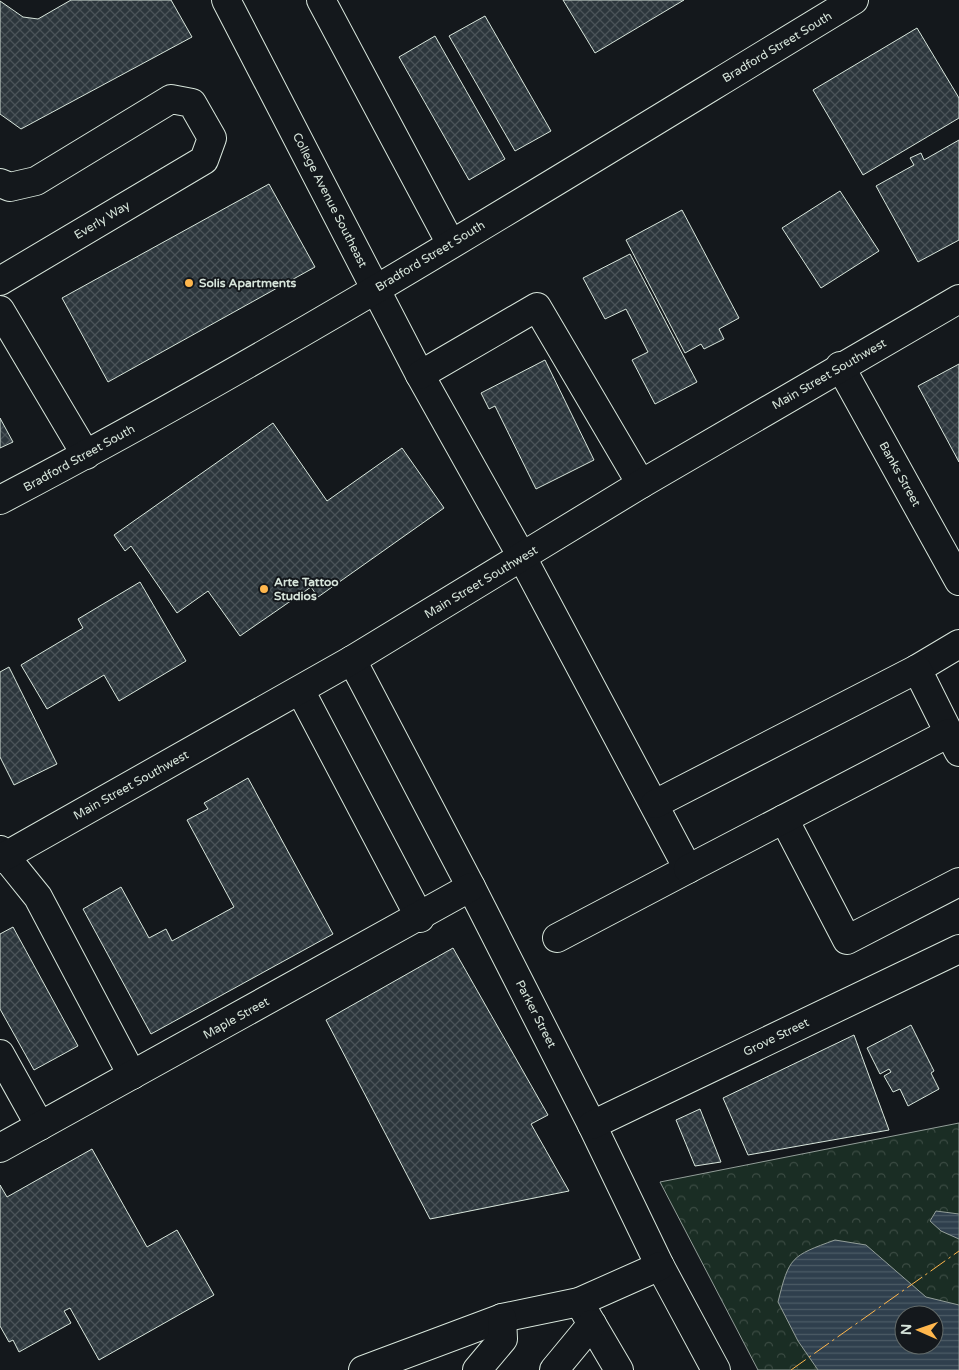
<svg xmlns="http://www.w3.org/2000/svg" width="959" height="1370" font-family="'Varela Round',sans-serif">
<style>
.forest{fill:url(#forest-crowns);stroke:#939e99;fill-rule:evenodd}
.water{fill:url(#water-rules);stroke:#939e99;fill-rule:evenodd}
.building{fill:url(#building-cross-hatch);stroke:#d8e6dc}
.lines{fill:none;stroke-linecap:round;stroke-linejoin:round}
.minor-casing{stroke:#d8e6dc;stroke-width:30}
.minor{stroke:#14181c;stroke-width:28}
.power{stroke:#ffb74d;stroke-width:1;stroke-dasharray:18 4 2.5 4;stroke-linecap:butt}
.poi-dot{fill:#ffb74d;stroke:#14181c;stroke-width:2}
.labels{text-anchor:middle;stroke-width:4;stroke-linejoin:round;paint-order:stroke}
.street-label{font-size:12px;fill:#d8e6dc;stroke:#14181c}
.poi-label{font-size:12px;font-weight:bold;fill:#d8e6dc;stroke:#14181c;text-anchor:start}
</style>
<defs>
<pattern id="forest-crowns" width="20" height="18" patternUnits="userSpaceOnUse" patternTransform="scale(1.25)"><rect width="20" height="18" fill="#1a2d24"/><path d="M2 6a3 3 0 1 1 6 0M12 15a3 3 0 1 1 6 0" fill="none" stroke="#3b4b43"/></pattern>
<pattern id="water-rules" width="6" height="5" patternUnits="userSpaceOnUse" patternTransform="scale(1.25)"><rect width="6" height="5" fill="#2f3f4d"/><path d="M0 2.5h6" fill="none" stroke="#4c5b66"/></pattern>
<pattern id="building-cross-hatch" width="8" height="8" patternUnits="userSpaceOnUse" patternTransform="scale(1.25)"><rect width="8" height="8" fill="#2c363c"/><path d="M0 0l8 8M0 8l8-8" fill="none" stroke="#4a5358"/></pattern>
</defs>
<rect width="100%" height="100%" fill="#14181c"/>
<path class="forest" d="M 959,1123 L 959,1370 L 758,1370 L 660,1182 ZM 904,1315 L 934,1315 L 934,1345 L 904,1345 Z"/>
<g class="water">
<path d="M 936,1211 L 959,1214 L 959,1239 L 941,1231 L 930,1221 Z"/>
<path d="M 835,1240 L 866,1245 L 926,1297 L 959,1305 L 959,1370 L 818,1370 L 798,1341 L 778,1302 C 789,1257 791,1256 835,1240 ZM 904,1315 L 934,1315 L 934,1345 L 904,1345 Z"/>
</g>
<g class="building">
<path d="M 71,0 L 171,0 L 192,37 L 21,129 L 0,114 L 0,1 L 23,17 L 38,19 Z"/>
<path d="M 563,0 L 684,0 L 595,53 Z"/>
<path d="M 485,16 L 551,131 L 515,151 L 449,36 Z"/>
<path d="M 917,28 L 959,98 L 959,118 L 863,175 L 813,90 Z"/>
<path d="M 435,36 L 505,159 L 469,180 L 399,57 Z"/>
<path d="M 959,140 L 959,240 L 918,262 L 876,186 L 914,165 L 910,158 L 921,153 L 924,160 Z"/>
<path d="M 269,184 L 315,267 L 108,382 L 62,298 Z"/>
<path d="M 840,191 L 879,251 L 821,288 L 782,228 Z"/>
<path d="M 682,210 L 739,318 L 719,329 L 724,339 L 704,349 L 701,344 L 685,353 L 626,240 Z"/>
<path d="M 630,254 L 697,382 L 655,404 L 632,360 L 648,352 L 626,309 L 605,319 L 583,278 Z"/>
<path d="M 545,360 L 594,460 L 536,489 L 495,406 L 489,409 L 481,393 Z"/>
<path d="M 959,364 L 959,462 L 918,386 Z"/>
<path d="M 0,418 L 13,442 L 0,448 Z"/>
<path d="M 273,423 L 327,501 L 402,448 L 444,508 L 318,597 L 311,587 L 240,636 L 208,591 L 177,613 L 131,546 L 125,551 L 114,535 Z"/>
<path d="M 140,582 L 186,661 L 119,701 L 104,675 L 47,709 L 21,665 L 83,628 L 78,619 Z"/>
<path d="M 9,667 L 57,764 L 14,785 L 0,757 L 0,672 Z"/>
<path d="M 248,778 L 333,934 L 151,1034 L 83,909 L 121,887 L 149,938 L 166,929 L 172,941 L 234,907 L 187,820 L 208,809 L 204,803 Z"/>
<path d="M 13,927 L 78,1046 L 34,1070 L 0,1009 L 0,934 Z"/>
<path d="M 453,948 L 548,1115 L 531,1124 L 569,1191 L 430,1219 L 326,1020 Z"/>
<path d="M 911,1025 L 934,1071 L 931,1073 L 939,1089 L 908,1106 L 900,1089 L 893,1092 L 884,1076 L 891,1072 L 889,1069 L 880,1074 L 867,1048 Z"/>
<path d="M 854,1035 L 889,1130 L 748,1155 L 723,1098 Z"/>
<path d="M 700,1109 L 721,1162 L 695,1166 L 676,1120 Z"/>
<path d="M 92,1149 L 147,1247 L 177,1230 L 214,1295 L 99,1360 L 70,1308 L 64,1311 L 71,1323 L 19,1352 L 13,1340 L 9,1342 L 0,1326 L 0,1185 L 7,1197 Z"/>
</g>
<g class="lines">
<g class="minor-casing">
<g id="minor">
<path d="M 226,0 L 420,375 L 522,557 L 688,869 L 557,938"/>
<path d="M 321,0 L 451,244"/>
<path d="M 0,183 L 10,187 L 36,181 L 171,99 L 192,103 L 212,138 L 204,160 L 0,281"/>
<path d="M 0,310 L 86,455"/>
<path d="M 840,366 L 959,581"/>
<path d="M 420,375 L 537,307 L 641,484"/>
<path d="M 0,500 C 292,347 572,171 854,0"/>
<path d="M 352,660 L 471,887 L 592,1125 L 660,1266 L 716,1370"/>
<path d="M 917,669 L 959,644"/>
<path d="M 300,690 L 420,918"/>
<path d="M 655,804 L 917,669 L 949,733"/>
<path d="M 784,819 L 847,940 L 959,882"/>
<path d="M 0,850 L 38,897 L 132,1075"/>
<path d="M 0,859 L 352,660 L 641,484 L 959,299"/>
<path d="M 688,869 L 949,733 L 959,752"/>
<path d="M 0,1054 L 40,1126"/>
<path d="M 592,1125 L 959,949"/>
<path d="M 0,1148 L 471,887"/>
<path d="M 579,1302 L 619,1370"/>
<path d="M 363,1370 L 502,1318 L 579,1302 L 660,1266"/>
<path d="M 477,1370 L 503,1339 L 502,1318"/>
<path d="M 554,1370 L 592,1324"/>
</g>
</g>
<use href="#minor" class="minor"/>
<path class="power" d="M 791,1370 L 959,1251"/>
</g>
<g class="poi-dot">
<circle cx="189" cy="283" r="5"/>
<circle cx="264" cy="589" r="5"/>
</g>
<g class="labels">
<g class="street-label">
<text transform="translate(777 47) rotate(-31)" y="4">Bradford Street South</text>
<text transform="translate(330 200) rotate(63)" y="4">College Avenue Southeast</text>
<text transform="translate(102 220) rotate(-31)" y="4">Everly Way</text>
<text transform="translate(430 256) rotate(-31)" y="4">Bradford Street South</text>
<text transform="translate(829 374) rotate(-30)" y="4">Main Street Southwest</text>
<text transform="translate(79 458) rotate(-29)" y="4">Bradford Street South</text>
<text transform="translate(900 474) rotate(61)" y="4">Banks Street</text>
<text transform="translate(481 582) rotate(-31)" y="4">Main Street Southwest</text>
<text transform="translate(131 785) rotate(-29)" y="4">Main Street Southwest</text>
<text transform="translate(536 1014) rotate(63)" y="4">Parker Street</text>
<text transform="translate(236 1018) rotate(-29)" y="4">Maple Street</text>
<text transform="translate(776 1037) rotate(-26)" y="4">Grove Street</text>
</g>
<g class="poi-label">
<text x="199" y="287">Solis Apartments</text>
<text x="274" y="586">Arte Tattoo<tspan x="274" dy="14">Studios</tspan></text>
</g>
</g>
<g transform="translate(919 1330) rotate(272)"><circle r="24" fill="#14181c" stroke="#626a69"/>
<path d="M0-4L9 19L0 12L-9 19Z" fill="#ffb74d"/>
<text y="-8" font-size="14" font-weight="bold" text-anchor="middle" fill="#d8e6dc">N</text>
</g>
</svg>
